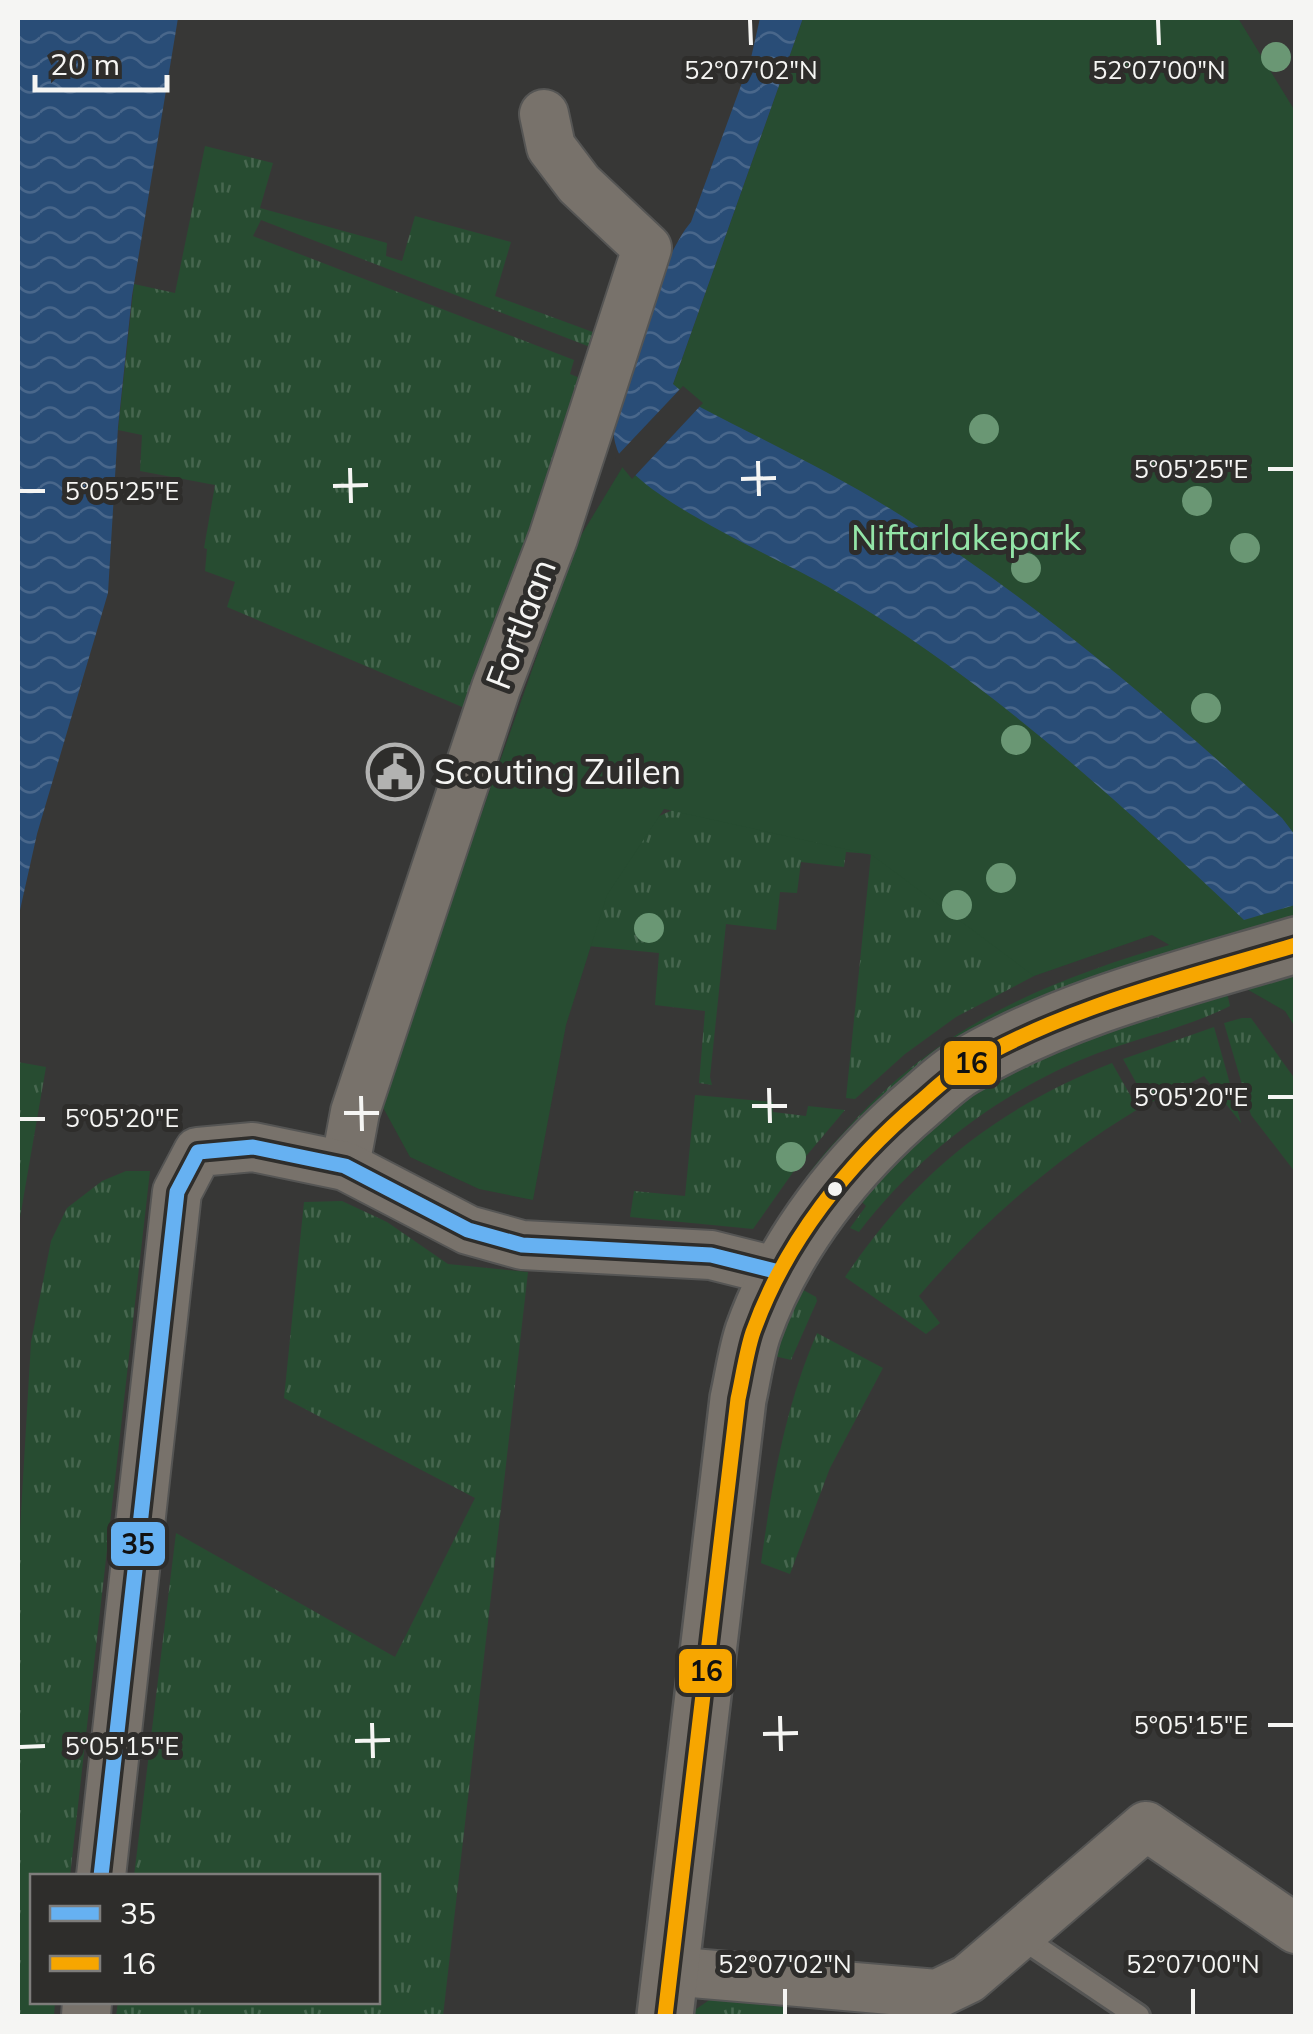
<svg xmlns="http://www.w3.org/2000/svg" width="1313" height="2034" font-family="Mulish,sans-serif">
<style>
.grass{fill:url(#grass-tufts)}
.park{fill:#274c31}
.water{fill:url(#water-waves)}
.pier{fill:#373736}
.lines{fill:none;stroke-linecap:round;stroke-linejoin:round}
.service-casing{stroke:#555554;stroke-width:28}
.minor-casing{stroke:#555554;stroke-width:52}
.tertiary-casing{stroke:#555554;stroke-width:60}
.service{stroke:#78726b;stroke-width:22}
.minor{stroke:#78726b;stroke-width:48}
.tertiary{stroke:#78726b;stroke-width:55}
.bus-1-casing{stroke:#2e2d2b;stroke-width:22}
.bus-2-casing{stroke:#2e2d2b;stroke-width:22}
.bus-1{stroke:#66b1f2;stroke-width:15}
.bus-2{stroke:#f7a600;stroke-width:15}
.tree{fill:#6a9774}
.ticks{fill:none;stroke:#f5f5f3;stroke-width:4}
.bus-dot{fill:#f5f5f3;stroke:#2e2d2b;stroke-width:4}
.labels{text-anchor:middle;stroke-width:10;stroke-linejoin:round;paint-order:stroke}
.park-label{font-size:35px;fill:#93e5a7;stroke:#2e2d2b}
.street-label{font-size:35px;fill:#f5f5f3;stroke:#2e2d2b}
.poi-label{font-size:35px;fill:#f5f5f3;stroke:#2e2d2b;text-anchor:start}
.ticks-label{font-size:25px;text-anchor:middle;fill:#f5f5f3;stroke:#2e2d2b;stroke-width:10;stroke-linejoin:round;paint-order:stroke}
.line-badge{stroke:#2e2d2b;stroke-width:4}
.pale-badge-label{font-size:28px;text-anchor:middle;font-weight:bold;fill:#111}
</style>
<defs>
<pattern id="grass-tufts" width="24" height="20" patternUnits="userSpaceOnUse" patternTransform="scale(2.5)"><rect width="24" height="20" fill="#274c31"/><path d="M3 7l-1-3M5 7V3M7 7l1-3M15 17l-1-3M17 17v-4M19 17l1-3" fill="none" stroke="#47664f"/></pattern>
<pattern id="water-waves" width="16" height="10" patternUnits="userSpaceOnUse" patternTransform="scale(2.5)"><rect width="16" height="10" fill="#294d77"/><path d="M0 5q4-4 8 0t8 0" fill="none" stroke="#49678b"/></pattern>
</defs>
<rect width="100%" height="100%" fill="#373736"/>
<g class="grass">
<path d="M 205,146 L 273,163 L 260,208 L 387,243 L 386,256 L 402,261 L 415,216 L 511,242 L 495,296 L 609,338 L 603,352 L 261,220 L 253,236 L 574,360 L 570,374 L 580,378 L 474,712 L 227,607 L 235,582 L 205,571 L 207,549 L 204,548 L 215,485 L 140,471 L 142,435 L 118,430 L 134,284 L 175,293 Z"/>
<path d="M 686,804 L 1103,854 L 1034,976 L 956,1017 L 905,1054 L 855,1099 L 846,1098 L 871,854 L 846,852 L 844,867 L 801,862 L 797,893 L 780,892 L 776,930 L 726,924 L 710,1077 L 712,1085 L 699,1083 L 705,1011 L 655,1005 L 659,953 L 588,946 L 618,842 L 648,821 Z"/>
<path d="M 1176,943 L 1188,955 L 803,1195 L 798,1191 C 809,1170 828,1149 845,1131 C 939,1025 1043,982 1176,943 Z"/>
<path d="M 1226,988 L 1230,1006 C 1188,1027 1142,1037 1098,1053 C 1004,1089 920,1152 859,1232 L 850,1228 L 866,1206 L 856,1196 L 921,1129 L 1024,1058 Z"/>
<path d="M 1242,1018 L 1251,1018 L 1295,1079 L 1295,1172 L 1251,1115 L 1224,1023 Z"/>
<path d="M 1214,1027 L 1241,1123 L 1204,1076 L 1148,1104 L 1123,1059 Z"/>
<path d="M 18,1062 L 46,1067 L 18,1229 Z"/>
<path d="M 1112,1063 L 1138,1109 C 1054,1160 983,1221 919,1296 L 940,1323 L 926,1334 L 845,1277 C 915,1173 996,1109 1112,1063 Z"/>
<path d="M 695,1095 L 773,1102 L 773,1112 L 806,1116 L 808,1106 L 845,1110 L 796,1168 L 753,1229 L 630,1217 L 634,1191 L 685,1196 Z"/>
<path d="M 126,1171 L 150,1171 L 70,1876 L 32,1876 L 32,2002 L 55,2002 L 54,2016 L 18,2016 L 18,1564 L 31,1342 L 51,1241 L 67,1208 L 102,1181 Z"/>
<path d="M 342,1201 L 387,1222 L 448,1264 L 528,1272 L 443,2016 L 116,2016 L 118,2002 L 378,2002 L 378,1876 L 134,1876 L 176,1533 L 395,1657 L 475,1498 L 284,1398 L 304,1202 Z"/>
<path d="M 796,1286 L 816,1297 L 817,1301 L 791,1360 L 770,1355 Z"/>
<path d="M 817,1333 L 883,1368 L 830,1468 L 790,1574 L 761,1563 C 772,1484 785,1407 817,1333 Z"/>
<path d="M 721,1992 L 787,1998 L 785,2016 L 686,2016 Z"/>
</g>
<path class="park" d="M 803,18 L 1238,18 L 1295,111 L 1295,1027 L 1285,1011 L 1152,935 L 1034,976 L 872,855 L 664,809 L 607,895 L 566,1025 L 533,1200 L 479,1189 L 410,1157 L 380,1102 L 577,542 L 673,384 Z"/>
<g class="water">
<path d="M 18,18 L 178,18 L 132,296 L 118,427 L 108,593 L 37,834 L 18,919 Z"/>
<path d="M 760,18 L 803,18 L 673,384 L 700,407 C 769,443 842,477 908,520 C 1043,608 1164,710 1282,818 L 1295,835 L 1295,905 L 1244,920 C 1115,798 985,678 830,588 C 782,560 642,500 620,456 C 614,444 612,432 614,419 C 616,402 625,385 630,368 C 644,327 664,254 691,222 L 751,58 Z"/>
</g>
<path class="pier" d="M 683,386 L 703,403 L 632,479 L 615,458 Z"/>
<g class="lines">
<g class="service-casing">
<path id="service" d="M 1021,1937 L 1138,2016"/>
</g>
<g class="minor-casing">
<g id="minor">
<path d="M 345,1166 L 355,1112 L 496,688 L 553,538 L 647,248 L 579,184 L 551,147 L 544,114"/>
<path d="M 101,1876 L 177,1192 L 198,1152 L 253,1147 L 345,1166 L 468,1230 L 522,1245 L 711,1255 L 779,1272"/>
<path d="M 669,1971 L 937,1994 L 968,1979 L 1146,1826 L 1296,1929"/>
<path d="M 86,2016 L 87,2002"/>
</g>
</g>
<g class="tertiary-casing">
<path id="tertiary" d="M 665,2016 L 738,1399 C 743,1377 746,1353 753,1332 C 785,1242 848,1163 920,1102 C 934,1090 947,1077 962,1068 C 1064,1007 1182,979 1296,945"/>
</g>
<use href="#service" class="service"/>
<use href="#minor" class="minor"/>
<use href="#tertiary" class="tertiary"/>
<g class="bus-1-casing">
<path id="bus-1" d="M 101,1876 L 177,1192 L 198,1152 L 253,1147 L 345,1166 L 468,1230 L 522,1245 L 711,1255 L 779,1272"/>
</g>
<g class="bus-2-casing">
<path id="bus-2" d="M 665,2016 L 738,1399 C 743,1377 746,1353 753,1332 C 785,1242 848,1163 920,1102 C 934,1090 947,1077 962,1068 C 1064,1007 1182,979 1296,945"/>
</g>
<use href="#bus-1" class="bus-1"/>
<use href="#bus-2" class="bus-2"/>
</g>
<g class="tree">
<circle cx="1276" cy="57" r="15"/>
<circle cx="984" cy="429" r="15"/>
<circle cx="1197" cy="501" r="15"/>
<circle cx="1245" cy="548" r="15"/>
<circle cx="1026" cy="568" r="15"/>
<circle cx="1206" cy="708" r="15"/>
<circle cx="1016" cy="740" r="15"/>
<circle cx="1001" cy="878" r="15"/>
<circle cx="957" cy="905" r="15"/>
<circle cx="649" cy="928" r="15"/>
<circle cx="791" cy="1157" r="15"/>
</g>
<path class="ticks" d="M 750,20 L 751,45M 1158,20 L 1159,45M 758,461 L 759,496M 350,468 L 351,503M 1268,469 L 1293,469M 741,479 L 776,478M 333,486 L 368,485M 20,491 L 45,491M 769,1088 L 770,1123M 361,1096 L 362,1131M 1268,1097 L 1293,1097M 752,1106 L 787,1106M 344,1113 L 379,1113M 20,1119 L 45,1119M 780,1716 L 781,1751M 372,1723 L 373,1758M 1268,1725 L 1293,1725M 763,1734 L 798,1733M 355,1741 L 390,1740M 20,1747 L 45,1746M 785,1989 L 785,2014M 1193,1989 L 1193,2014"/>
<defs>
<g id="civic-ring" transform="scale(2.875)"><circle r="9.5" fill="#2e2d2b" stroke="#b2b2b1" stroke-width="1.5"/><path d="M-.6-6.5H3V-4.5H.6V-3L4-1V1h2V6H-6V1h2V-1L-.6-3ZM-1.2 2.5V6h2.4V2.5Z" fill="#b2b2b1"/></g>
</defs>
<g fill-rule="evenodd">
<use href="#civic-ring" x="395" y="772"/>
</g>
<circle class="bus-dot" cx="835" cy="1189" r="9"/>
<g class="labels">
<g class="park-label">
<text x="966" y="550">Niftarlakepark</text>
</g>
<g class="street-label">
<text transform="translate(521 624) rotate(-69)" y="12">Fortlaan</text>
</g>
<g class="poi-label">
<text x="434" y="784">Scouting Zuilen</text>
</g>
</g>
<g class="ticks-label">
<text x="751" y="79">52°07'02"N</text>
<text x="1159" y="79">52°07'00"N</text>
<text x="1191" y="478">5°05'25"E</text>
<text x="122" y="500">5°05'25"E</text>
<text x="1191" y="1106">5°05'20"E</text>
<text x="122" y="1127">5°05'20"E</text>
<text x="1191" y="1734">5°05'15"E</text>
<text x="122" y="1755">5°05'15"E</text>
<text x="785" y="1973">52°07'02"N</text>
<text x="1193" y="1973">52°07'00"N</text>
</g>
<g class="line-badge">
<rect x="942" y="1039" width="57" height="48" rx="10" fill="#f7a600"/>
<rect x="109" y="1520" width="58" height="48" rx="10" fill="#66b1f2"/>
<rect x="677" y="1647" width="57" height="48" rx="10" fill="#f7a600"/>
</g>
<g class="pale-badge-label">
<text x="971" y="1073">16</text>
<text x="138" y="1554">35</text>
<text x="706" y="1681">16</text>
</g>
<rect width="1313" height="2034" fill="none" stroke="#f5f5f3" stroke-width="40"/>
<rect x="30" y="1874" width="350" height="130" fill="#2e2d2b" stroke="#7e7d7b" stroke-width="2.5"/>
<rect x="50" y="1906" width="50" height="15" fill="#66b1f2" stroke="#7e7d7b" stroke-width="2.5"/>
<text x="120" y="1924" font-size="30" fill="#f5f5f3">35</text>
<rect x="50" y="1956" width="50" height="15" fill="#f7a600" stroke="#7e7d7b" stroke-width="2.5"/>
<text x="120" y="1974" font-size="30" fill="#f5f5f3">16</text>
<path d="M35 75v15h132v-15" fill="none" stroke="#f5f5f3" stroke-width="5"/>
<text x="50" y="75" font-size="30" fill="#f5f5f3" stroke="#2e2d2b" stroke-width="8" paint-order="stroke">20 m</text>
</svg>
